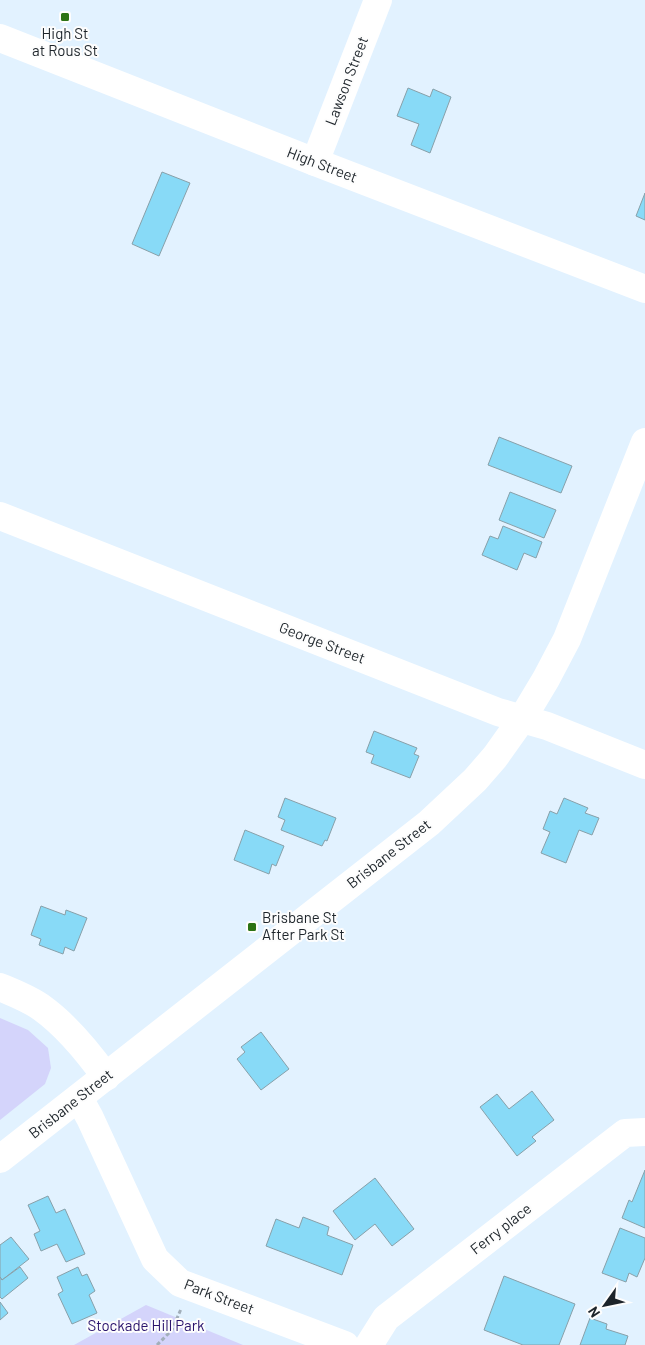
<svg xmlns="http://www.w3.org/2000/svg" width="645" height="1345" font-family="Barlow,sans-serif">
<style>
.green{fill:#d4d4fb}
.building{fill:#88daf7;stroke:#88a0a9}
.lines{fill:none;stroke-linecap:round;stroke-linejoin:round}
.path{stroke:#a2afba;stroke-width:3;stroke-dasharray:4 2.5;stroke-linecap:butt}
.street{stroke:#fff;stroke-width:28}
.secondary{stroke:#fff;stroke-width:28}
.poi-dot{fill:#2c7314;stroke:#fdfdfd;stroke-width:2}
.labels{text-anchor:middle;stroke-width:4;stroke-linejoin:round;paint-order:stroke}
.poi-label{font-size:15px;fill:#1d242a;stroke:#fdfdfd}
.street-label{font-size:15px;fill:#1d242a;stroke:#fdfdfd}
.park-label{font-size:15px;fill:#2a146d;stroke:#fdfdfd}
</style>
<rect width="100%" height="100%" fill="#e2f2ff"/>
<g class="green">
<path d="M 0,1018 L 28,1030 L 48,1048 L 51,1068 L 45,1084 L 0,1120 Z"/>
<path d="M 146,1305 L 243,1345 L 74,1345 Z"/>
</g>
<g class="building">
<path d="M 408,88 L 430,97 L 433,89 L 451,97 L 430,153 L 411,145 L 419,124 L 397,116 Z"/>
<path d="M 162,172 L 190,183 L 159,256 L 132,244 Z"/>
<path d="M 645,193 L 645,220 L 636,216 Z"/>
<path d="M 499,437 L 572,466 L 561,493 L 488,465 Z"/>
<path d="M 510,492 L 556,510 L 544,538 L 499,520 Z"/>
<path d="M 503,526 L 542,542 L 536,558 L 524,553 L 517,570 L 482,555 L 490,536 L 498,539 Z"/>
<path d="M 374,731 L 417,748 L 414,754 L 419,756 L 410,778 L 371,763 L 374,755 L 366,752 Z"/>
<path d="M 285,798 L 336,818 L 327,841 L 325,840 L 322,846 L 281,830 L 285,820 L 278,817 Z"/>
<path d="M 564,798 L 588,808 L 585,813 L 599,818 L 592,835 L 579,830 L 566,863 L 541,853 L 550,832 L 543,829 L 550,811 L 557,814 Z"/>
<path d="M 245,830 L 284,846 L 276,866 L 272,864 L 269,874 L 234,860 Z"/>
<path d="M 41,906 L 65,915 L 66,910 L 87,918 L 74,951 L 65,947 L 63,954 L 39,945 L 41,939 L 31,935 Z"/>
<path d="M 261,1032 L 289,1069 L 261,1090 L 237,1059 L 245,1052 L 241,1047 Z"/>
<path d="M 532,1091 L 554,1120 L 532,1137 L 536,1141 L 517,1156 L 480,1107 L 497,1094 L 509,1109 Z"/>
<path d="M 645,1170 L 645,1228 L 622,1218 L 629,1200 L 632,1202 Z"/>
<path d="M 375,1178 L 414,1229 L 392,1246 L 375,1224 L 355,1240 L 333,1211 Z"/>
<path d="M 48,1196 L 56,1213 L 65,1209 L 85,1254 L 66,1262 L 57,1244 L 41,1251 L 34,1234 L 40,1231 L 28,1205 Z"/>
<path d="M 303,1217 L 329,1227 L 327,1235 L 353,1245 L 342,1275 L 266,1246 L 276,1219 L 299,1228 Z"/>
<path d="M 620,1228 L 645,1238 L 645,1258 L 637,1277 L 629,1273 L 626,1282 L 602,1273 Z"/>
<path d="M 11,1237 L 29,1259 L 2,1280 L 0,1277 L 0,1245 Z"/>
<path d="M 20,1267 L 28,1278 L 2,1299 L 0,1297 L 0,1277 L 2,1280 Z"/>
<path d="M 78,1267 L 82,1276 L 87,1274 L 95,1291 L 89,1295 L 97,1313 L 72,1324 L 58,1294 L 63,1291 L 57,1277 Z"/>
<path d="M 504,1276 L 575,1304 L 559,1345 L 523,1345 L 484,1330 Z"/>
<path d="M 0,1302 L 8,1313 L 0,1320 Z"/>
<path d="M 590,1318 L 607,1324 L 606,1329 L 628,1336 L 625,1345 L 580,1345 Z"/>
</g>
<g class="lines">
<path class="path" d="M 157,1345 L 172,1330 L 181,1309"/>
<g class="street">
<path d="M 315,162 L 378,0"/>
<path d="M 0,516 L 498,712 L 547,726 L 645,765"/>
<path d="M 0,987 C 14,993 30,999 42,1008 C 67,1026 88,1052 106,1077"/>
<path d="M 79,1098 L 90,1118 L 155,1259 L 180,1283 L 345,1345"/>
<path d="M 0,1159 L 429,823 L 475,780 L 495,757 L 522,719 L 546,679 L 567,639 L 645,442"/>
<path d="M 369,1345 L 386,1318 L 625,1133 L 645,1132"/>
</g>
<path class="secondary" d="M 0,38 L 315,162 L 645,289"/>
</g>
<g class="poi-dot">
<rect x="60" y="12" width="10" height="10" rx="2.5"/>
<rect x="247" y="922" width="10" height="10" rx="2.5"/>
</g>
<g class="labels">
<g class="poi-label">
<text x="65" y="39">High St<tspan x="65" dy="17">at Rous St</tspan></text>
<text x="262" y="923" text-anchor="start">Brisbane St<tspan x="262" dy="17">After Park St</tspan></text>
</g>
<g class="street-label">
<text transform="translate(347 81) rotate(-69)" y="5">Lawson Street</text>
<text transform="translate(322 165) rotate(21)" y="5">High Street</text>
<text transform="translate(322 643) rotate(21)" y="5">George Street</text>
<text transform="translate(389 854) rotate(-38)" y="5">Brisbane Street</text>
<text transform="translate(71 1104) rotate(-38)" y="5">Brisbane Street</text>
<text transform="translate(501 1229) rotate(-38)" y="5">Ferry place</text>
<text transform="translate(219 1297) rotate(21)" y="5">Park Street</text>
</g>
<g class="park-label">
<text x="146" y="1331">Stockade Hill Park</text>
</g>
</g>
<g transform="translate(605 1305) rotate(237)" stroke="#fdfdfd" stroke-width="4" paint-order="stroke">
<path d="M0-4L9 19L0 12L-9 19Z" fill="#1d242a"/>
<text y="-8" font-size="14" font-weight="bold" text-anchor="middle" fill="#1d242a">N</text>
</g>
</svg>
